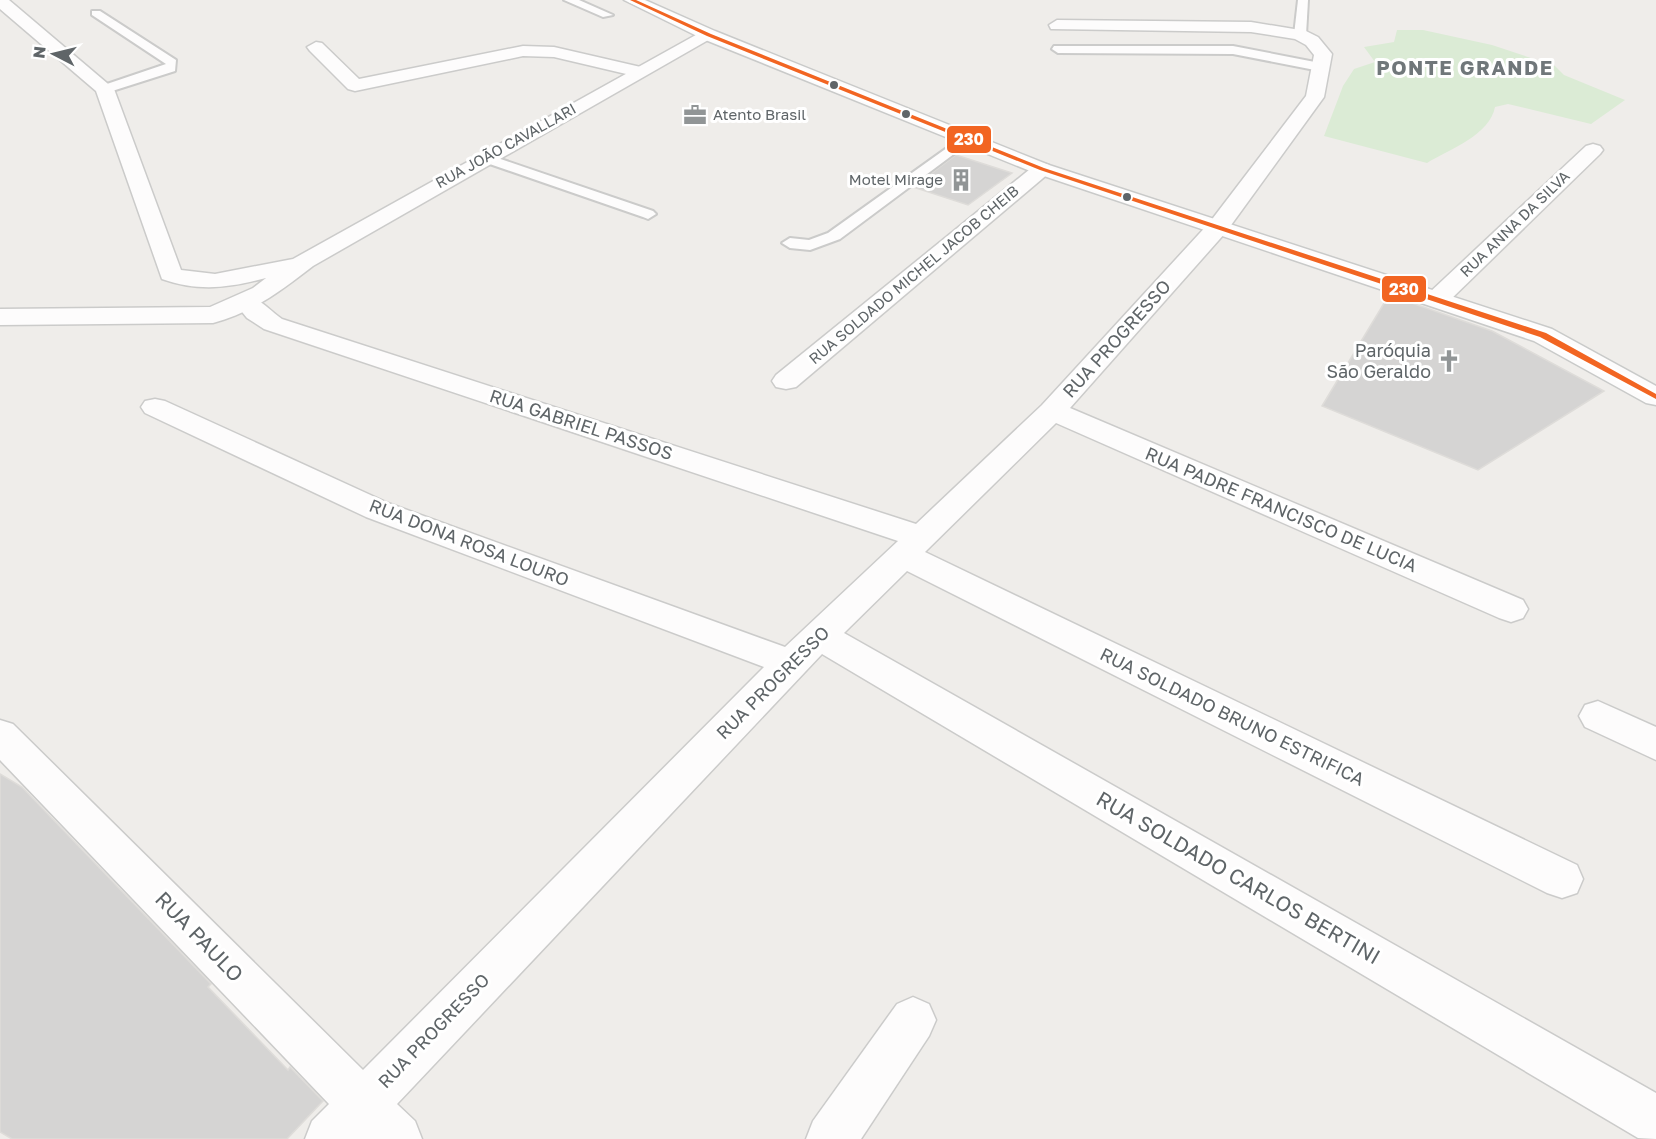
<svg xmlns="http://www.w3.org/2000/svg" width="1656" height="1139" font-family="'Golos Text',sans-serif">
<style>
.green{fill:#dbebd5}
.building{fill:#d5d4d3;stroke:#dedcd9;stroke-width:1.5}
.lines{fill:none;stroke-linecap:round;stroke-linejoin:round}
.service-casing{stroke:#cbcbca;stroke-width:4}
.minor-casing{stroke:#cbcbca;stroke-width:3}
.tertiary-casing{stroke:#cbcbca;stroke-width:3}
.secondary-casing{stroke:#c9cac9;stroke-width:3}
.service{fill:#fdfcfc;fill-rule:evenodd}
.minor{fill:#fdfcfc;fill-rule:evenodd}
.tertiary{fill:#fdfcfc;fill-rule:evenodd}
.secondary{fill:#fdfcfc;fill-rule:evenodd}
.bus-1-casing{stroke:#fff;stroke-width:5}
.bus-1{fill:#f26522;fill-rule:evenodd}
.bus-dot{fill:#5f6568;stroke:#fff;stroke-width:2}
.labels{text-anchor:middle;stroke-width:6;stroke-linejoin:round;paint-order:stroke}
.far-poi-label{font-size:15px;fill:#5f6568;stroke:#fff;text-anchor:start}
.far-street-label{font-size:15px;fill:#5f6568;stroke:#fff}
.street-label{font-size:18px;fill:#5f6568;stroke:#fff}
.poi-label{font-size:18px;fill:#5f6568;stroke:#fff;text-anchor:end}
.far-district-label{font-size:20px;font-weight:bold;letter-spacing:1.5px;fill:#70777a;stroke:#fff}
.near-street-label{font-size:21px;fill:#5f6568;stroke:#fff}
.line-badge{stroke:#fff;stroke-width:2}
.badge-label{font-size:16px;text-anchor:middle;font-weight:bold;fill:#fff}
</style>
<rect width="100%" height="100%" fill="#efedea"/>
<path class="green" d="M 1397,30 L 1423,30 L 1492,45 L 1555,66 L 1564,75 L 1625,100 L 1591,124 L 1508,104 L 1495,107 C 1490,135 1450,149 1427,163 L 1324,136 L 1343,86 L 1354,69 L 1375,62 L 1364,47 L 1394,42 Z"/>
<g class="building">
<path d="M 956,155 L 1012,173 L 968,205 L 913,187 Z"/>
<path d="M 1389,295 L 1492,331 L 1604,391 L 1478,470 L 1322,406 Z"/>
<path d="M 0,774 L 22,787 L 211,984 L 208,987 L 288,1070 L 290,1067 L 323,1101 L 287,1139 L 12,1139 L 0,1132 Z"/>
</g>
<g class="lines">
<g class="service-casing">
<g id="service">
<path d="M 564,0 L 579,0 L 613,15 L 603,17 Z"/>
<path d="M 1298,0 L 1308,0 L 1306,35 L 1300,38 L 1294,35 Z"/>
<path d="M 92,11 L 100,11 L 176,60 L 175,71 L 109,92 L 101,92 L 101,86 L 166,64 L 92,15 Z"/>
<path d="M 1054,46 L 1233,46 L 1320,63 L 1326,67 L 1320,71 L 1233,54 L 1058,53 L 1052,49 Z"/>
<path d="M 965,135 L 972,139 L 970,142 L 840,239 L 810,250 L 790,248 L 782,243 L 790,238 L 809,240 L 828,233 Z"/>
<path d="M 486,154 L 653,211 L 656,214 L 648,219 L 643,217 L 481,161 L 479,158 Z"/>
</g>
</g>
<g class="minor-casing">
<g id="minor">
<path d="M 1057,20 L 1251,22 L 1306,31 L 1318,37 L 1332,54 L 1324,97 L 1226,232 L 1070,408 L 1523,600 L 1528,609 L 1523,618 L 1511,622 L 1499,618 L 1056,423 L 925,552 L 1577,865 L 1583,879 L 1577,893 L 1562,898 L 1547,893 L 907,571 L 844,633 L 1656,1093 L 1656,1139 L 1638,1138 L 822,654 L 397,1104 L 415,1121 L 422,1139 L 305,1139 L 312,1121 L 329,1104 L 0,760 L 0,720 L 13,724 L 363,1070 L 764,667 L 366,517 L 145,413 L 141,407 L 145,401 L 155,399 L 165,401 L 388,503 L 785,647 L 898,541 L 264,329 L 247,318 L 234,302 L 237,297 C 256,292 267,309 282,319 L 916,524 L 1042,405 L 1210,222 L 1306,96 L 1314,55 L 1306,45 L 1295,39 L 1251,32 L 1051,29 L 1049,25 Z"/>
<path d="M 316,42 L 322,43 L 359,79 L 523,46 L 554,47 L 645,68 L 648,72 L 639,77 L 554,57 L 523,56 L 355,91 L 348,89 L 310,51 L 307,47 Z"/>
<path d="M 1593,144 L 1600,146 L 1603,150 L 1600,154 L 1447,303 L 1438,305 L 1429,303 L 1426,298 L 1429,293 L 1586,146 Z"/>
<path d="M 1042,163 L 1049,165 L 1052,169 L 1049,173 L 796,387 L 786,389 L 776,387 L 772,381 L 776,375 L 1035,165 Z"/>
<path d="M 1598,701 L 1656,727 L 1656,760 L 1585,727 L 1579,716 L 1585,705 Z"/>
<path d="M 913,997 L 929,1004 L 936,1020 L 929,1036 L 861,1139 L 806,1139 L 813,1121 L 897,1004 Z"/>
</g>
</g>
<g class="tertiary-casing">
<path id="tertiary" d="M 0,0 L 9,0 L 114,89 L 181,270 L 215,274 L 293,259 L 703,31 L 709,30 L 717,35 L 313,266 C 282,290 252,313 213,323 L 0,325 L 0,309 L 210,307 L 253,288 L 266,278 C 229,288 199,292 162,279 L 96,91 L 0,9 Z"/>
</g>
<g class="secondary-casing">
<path id="secondary" d="M 624,0 L 645,0 L 715,31 L 1049,165 L 1552,329 L 1656,386 L 1656,405 L 1646,403 L 1534,341 L 1035,173 L 703,39 Z"/>
</g>
<use href="#service" class="service"/>
<use href="#minor" class="minor"/>
<use href="#tertiary" class="tertiary"/>
<use href="#secondary" class="secondary"/>
<g class="bus-1-casing">
<path id="bus-1" d="M 630,0 L 636,0 L 711,34 L 1044,168 L 1546,333 L 1656,394 L 1656,399 L 1540,337 L 1040,170 L 707,36 Z"/>
</g>
<use href="#bus-1" class="bus-1"/>
</g>
<defs>
<g id="office-bare" transform="scale(1.8)"><path d="M-6-3h4V-5.5h4V-3h4V5H-6ZM-1-4.5V-3h2v-1.5ZM-6 0V1H6V0Z" fill="#919596" stroke="#fff" stroke-width="2.5" paint-order="stroke"/></g>
<g id="building-bare" transform="scale(1.8)"><path d="M-4-6H4V6H1V3H-1V6H-4ZM-2.5-4.3h1.7v1.8h-1.7ZM.8-4.3h1.7v1.8H.8ZM-2.5-1h1.7V.8h-1.7ZM.8-1h1.7V.8H.8Z" fill="#919596" stroke="#fff" stroke-width="2.5" paint-order="stroke"/></g>
<g id="church-bare" transform="scale(1.8)"><path d="M-1.2-6h2.4v3.5h3.3v2.4h-3.3V6h-2.4V-.1h-3.3v-2.4h3.3Z" fill="#919596" stroke="#fff" stroke-width="2.5" paint-order="stroke"/></g>
</defs>
<g fill-rule="evenodd">
<use href="#office-bare" x="695" y="115"/>
<use href="#building-bare" x="961" y="180"/>
<use href="#church-bare" x="1449" y="361"/>
</g>
<g class="bus-dot">
<circle cx="834" cy="85" r="5"/>
<circle cx="906" cy="114" r="5"/>
<circle cx="1127" cy="197" r="5"/>
</g>
<g class="labels">
<g class="far-poi-label">
<text x="713" y="120">Atento Brasil</text>
<text x="943" y="185" text-anchor="end">Motel Mirage</text>
</g>
<g class="far-street-label">
<text transform="translate(506 146) rotate(-29)" y="5">RUA JOÃO CAVALLARI</text>
<text transform="translate(1515 224) rotate(-44)" y="5">RUA ANNA DA SILVA</text>
<text transform="translate(914 275) rotate(-40)" y="5">RUA SOLDADO MICHEL JACOB CHEIB</text>
</g>
<g class="street-label">
<text transform="translate(1117 339) rotate(-48)" y="6">RUA PROGRESSO</text>
<text transform="translate(581 425) rotate(18)" y="6">RUA GABRIEL PASSOS</text>
<text transform="translate(1281 510) rotate(23)" y="6">RUA PADRE FRANCISCO DE LUCIA</text>
<text transform="translate(469 543) rotate(21)" y="6">RUA DONA ROSA LOURO</text>
<text transform="translate(773 683) rotate(-45)" y="6">RUA PROGRESSO</text>
<text transform="translate(1232 717) rotate(26)" y="6">RUA SOLDADO BRUNO ESTRIFICA</text>
<text transform="translate(434 1031) rotate(-46)" y="6">RUA PROGRESSO</text>
</g>
<g class="poi-label">
<text x="1431" y="357">Paróquia<tspan x="1431" dy="21">São Geraldo</tspan></text>
</g>
<g class="far-district-label">
<text x="1465" y="75">PONTE GRANDE</text>
</g>
<g class="near-street-label">
<text transform="translate(1238 878) rotate(30)" y="7">RUA SOLDADO CARLOS BERTINI</text>
<text transform="translate(199 937) rotate(46)" y="7">RUA PAULO</text>
</g>
</g>
<g class="line-badge">
<rect x="946" y="125" width="46" height="29" rx="6" fill="#f26522"/>
<rect x="1381" y="275" width="46" height="28" rx="6" fill="#f26522"/>
</g>
<g class="badge-label">
<text x="969" y="145">230</text>
<text x="1404" y="295">230</text>
</g>
<g transform="translate(54 54) rotate(277)" stroke="#ffffff" stroke-width="4.5" paint-order="stroke">
<path d="M0-4.5L10 22L0 15L-10 22Z" fill="#5f6568"/>
<text y="-9" font-size="16" font-weight="bold" text-anchor="middle" fill="#5f6568">N</text>
</g>
</svg>
